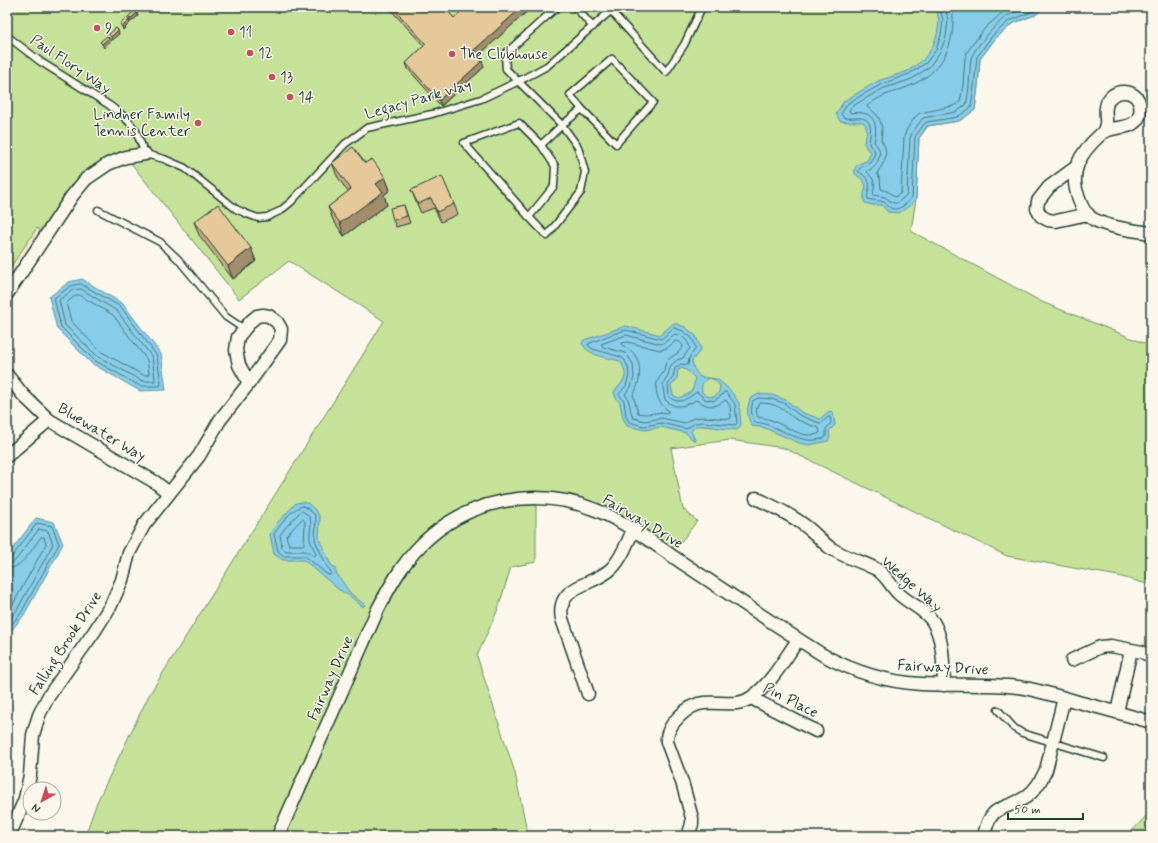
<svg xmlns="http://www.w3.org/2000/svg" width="1158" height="843" font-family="Mynerve,sans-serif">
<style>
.built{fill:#f5e9d3}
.green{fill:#c6e198;stroke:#728f66}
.water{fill:#87cce8;stroke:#5d93a0;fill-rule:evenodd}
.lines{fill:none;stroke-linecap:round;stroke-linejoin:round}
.shore{stroke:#49767c;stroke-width:1}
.service-casing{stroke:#1f3d34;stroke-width:9}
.minor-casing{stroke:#1f3d34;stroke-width:15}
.service{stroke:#fbf7ec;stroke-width:6}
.minor{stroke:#fbf7ec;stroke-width:12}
.wall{fill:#c6ad84;stroke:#1f3d34}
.shaded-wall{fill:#a18d6c;stroke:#1f3d34}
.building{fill:#e6c99a;stroke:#1f3d34}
.poi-dot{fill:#d1495b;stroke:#fbf7ec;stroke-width:1.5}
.labels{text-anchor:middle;stroke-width:3;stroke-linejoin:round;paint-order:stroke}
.poi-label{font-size:15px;fill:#1f3d34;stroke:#fbf7ec;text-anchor:start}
.street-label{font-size:15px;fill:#1f3d34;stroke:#fbf7ec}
</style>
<rect width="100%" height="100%" fill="#fbf7ec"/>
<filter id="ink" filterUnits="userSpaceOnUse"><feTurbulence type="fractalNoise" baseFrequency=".025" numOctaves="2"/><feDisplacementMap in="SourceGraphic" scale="8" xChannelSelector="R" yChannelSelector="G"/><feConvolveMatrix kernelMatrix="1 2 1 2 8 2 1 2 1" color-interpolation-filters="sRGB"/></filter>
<g filter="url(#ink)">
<path class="built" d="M 7,202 L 41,231 L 7,284 Z"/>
<g class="green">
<path d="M 7,7 L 1044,7 L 1037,14 L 1012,24 L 995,39 L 980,59 L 978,86 L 975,110 L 959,121 L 928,126 L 919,138 L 916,199 L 911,231 L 1042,302 L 1151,346 L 1151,585 L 1118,576 L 1007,556 L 784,448 L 730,440 L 671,448 L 683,509 L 697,521 L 671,555 L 616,519 L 536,498 L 536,562 L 511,567 L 498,609 L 477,656 L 515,773 L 528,836 L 85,836 L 97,802 L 149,695 L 384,321 L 289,261 L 239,299 L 126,157 L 86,179 L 46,235 L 37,228 L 8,271 L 7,271 Z"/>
<path d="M 1151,811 L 1151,836 L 1127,836 Z"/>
</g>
<g class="water">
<path d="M 936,7 L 1044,7 L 1037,14 L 1012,24 L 995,39 L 980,59 L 978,86 L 975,110 L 959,121 L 927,126 L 919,138 L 916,199 L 911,205 L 899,213 L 888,212 L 882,205 L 872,205 L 865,203 C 861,193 868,188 865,183 C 863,179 858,176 855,174 C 853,165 860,163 867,161 L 871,152 L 867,149 L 864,143 C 866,135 869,129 863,122 C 855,121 848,123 840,121 L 836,114 L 844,101 L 878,81 L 908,71 L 923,60 L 932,48 L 937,35 L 939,21 Z"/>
<path d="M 82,279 L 123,304 L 161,354 L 166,390 L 140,391 L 91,363 L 57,329 L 49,297 L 69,282 Z"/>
<path d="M 674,323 L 685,327 L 696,336 L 701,349 L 692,361 L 694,369 L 700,377 L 717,379 L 730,390 L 739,403 L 741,425 L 737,430 L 704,426 L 696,426 L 691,431 L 695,440 L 693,440 L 686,433 L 661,427 L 645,430 L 627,426 L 623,418 L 620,403 L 616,398 L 614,392 C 624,380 630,377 620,361 C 608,358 588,356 582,343 L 584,340 L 626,326 L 660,335 ZM 682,368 L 688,371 L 695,378 C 693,392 692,393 679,398 L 673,395 L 671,386 L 677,379 L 678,370 ZM 709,378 L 715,380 L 720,386 L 719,392 L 714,397 L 706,396 L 702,392 C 701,385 702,381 709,378 Z"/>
<path d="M 758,394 L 772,395 L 786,400 L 801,412 L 820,419 L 829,411 L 833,412 L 835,425 L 829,431 L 830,437 L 828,441 L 809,445 L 799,443 L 765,428 L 752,426 C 746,415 747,410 750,399 Z"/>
<path d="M 303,502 L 309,504 L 317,512 L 320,518 L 319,538 L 331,565 L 336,568 L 335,571 L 350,593 L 365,605 L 363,607 L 350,596 L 338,589 L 304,560 L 283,560 L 274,554 L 270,534 L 278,522 L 296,503 Z"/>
<path d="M 36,518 L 54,522 L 63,544 L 24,615 L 7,636 L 7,556 Z"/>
</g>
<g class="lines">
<g class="shore">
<path d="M 940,7 L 943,21 L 941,35 L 936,50 L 926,63 L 909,74 L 880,85 L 848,103 L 841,114 L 843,117 C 847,119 851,118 855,118 C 874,116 871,131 869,143 L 870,146 L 874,149 L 875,153 L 870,163 L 861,167 L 858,171 C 861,174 866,176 868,180 C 872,186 866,193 868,199 C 873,201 880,200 884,202 C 886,203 888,206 889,207 C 897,213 907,204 912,197 L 915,137 L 924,124 L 927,122 L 957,117 L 971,108 L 974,86 L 977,57 L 992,36 L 1009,21 L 1034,11 L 1038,7"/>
<path d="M 945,7 L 948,20 L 946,37 L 940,52 L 929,67 L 912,79 L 882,89 L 851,107 L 849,111 L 851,113 C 873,110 879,122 874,142 C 882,150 881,156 875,166 C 873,169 869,169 867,172 C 876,181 875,184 873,195 L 885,197 L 893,203 L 897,203 L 907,195 L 910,138 L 912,133 L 923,118 L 956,112 L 966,105 C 970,90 969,74 971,59 C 973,49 998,22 1007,16 C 1014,12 1023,10 1030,7"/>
<path d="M 952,7 C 957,40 945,69 914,84 C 898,92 880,94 867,106 C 868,109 871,109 874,112 C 882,120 883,129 881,140 C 890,152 885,162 877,173 L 880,179 L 881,189 L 889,192 L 895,197 L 901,193 L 904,137 L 907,129 L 915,117 L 920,113 L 953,106 L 960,102 L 963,85 L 965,58 L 967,52 L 985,28 L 1003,12 L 1014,7"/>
<path d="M 81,284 L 121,307 L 157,356 L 161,384 L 160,386 L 140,386 L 94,360 L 61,327 L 54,298 L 71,286 Z"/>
<path d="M 81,289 L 117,311 L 152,357 L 155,379 L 155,381 L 142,381 L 97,356 L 65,325 L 59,300 L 73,290 Z"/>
<path d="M 79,295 L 113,315 L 147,360 L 149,373 L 148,375 L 143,375 L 100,351 L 71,321 L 66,303 L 75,296 Z"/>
<path d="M 674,328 L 683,331 L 692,338 L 696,348 L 689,358 L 688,365 L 681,364 L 675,368 L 673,377 L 668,385 L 669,397 C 681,406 687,398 697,392 L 705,399 L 714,401 L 722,395 L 724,392 L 726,392 L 735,404 L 737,423 L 735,425 L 703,422 L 695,423 L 686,429 L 661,423 L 644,426 L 629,422 L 626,416 L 624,401 L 619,394 L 626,386 L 629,375 L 628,367 L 624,359 L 621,357 L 593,349 L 589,346 L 588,344 L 610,335 L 626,330 L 661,339 Z"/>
<path d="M 675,334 C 682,335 688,340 690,348 L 683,358 L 677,360 L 671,365 L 668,375 L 663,383 L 663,388 L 665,400 L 669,403 L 675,406 L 682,406 L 691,403 L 696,400 C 702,403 709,408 717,405 C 720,404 723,401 726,400 L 730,406 L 731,418 L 730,419 L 703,417 L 693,418 L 685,423 L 661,418 L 645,421 L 633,418 C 629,409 631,402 625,394 L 631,387 L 634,377 L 633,364 L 628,356 L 625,353 L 603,347 L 601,344 L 626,335 L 661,344 L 665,342 Z"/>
<path d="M 676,341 C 679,341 683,344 683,347 C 678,355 672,355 667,361 C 664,365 665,369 663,373 C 662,375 659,377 658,380 C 653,391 659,405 668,410 L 668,412 L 667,413 C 656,411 649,416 638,413 L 633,395 C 643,379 643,353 623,346 L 622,343 L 627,342 L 660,350 L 667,348 Z"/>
<path d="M 759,398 L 771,399 L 784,403 L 799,415 L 819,423 L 823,422 L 828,417 L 830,417 L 831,423 L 826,429 L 826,437 C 806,447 786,431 768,425 C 764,423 759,423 755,422 C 750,415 751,409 753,401 Z"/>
<path d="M 760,403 C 782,403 782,412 798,420 C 805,423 812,426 819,428 L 820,433 C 803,441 784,424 768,419 C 765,418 762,418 758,417 C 756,413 755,406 760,403 Z"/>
<path d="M 303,506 L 307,508 L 314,514 L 316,519 L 315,540 L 327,567 L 330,570 L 331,573 L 330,575 L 328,575 L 305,556 L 284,556 L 278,551 L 274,534 C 280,525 293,507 303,506 Z"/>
<path d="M 302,511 C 316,519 309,526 310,539 C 311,544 314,549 316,554 L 315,556 L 306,551 L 286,551 L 282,548 L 280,535 L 285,528 L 300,512 Z"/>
<path d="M 303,519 L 305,522 L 304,544 L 303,545 L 289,545 L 286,536 L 301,520 Z"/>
<path d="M 7,558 L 12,557 L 37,523 L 52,526 L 59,544 L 21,613 L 7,630"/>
<path d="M 7,563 L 12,563 L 15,561 L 39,529 L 48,531 L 53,544 L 17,610 L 7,622"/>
<path d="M 7,569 C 22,569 33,547 41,537 L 44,537 L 46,544 L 12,606 L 7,612"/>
</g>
<g class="service-casing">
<g id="service">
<path d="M 575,7 L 593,27"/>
<path d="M 611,11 L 666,72 L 684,45 L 702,7"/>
<path d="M 7,36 L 41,62 L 109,105 L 121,114 L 129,122 L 136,131 L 145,154 L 164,159 L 185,168 L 236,209 L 247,214 L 258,218 L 267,217 L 280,211 L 291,202 L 345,144 L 367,128 L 432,114 L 481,99 L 519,81 L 547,66 L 615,7"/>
<path d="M 541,145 L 555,166 L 554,186 L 529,217 L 464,143 L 519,123 L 541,145 L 562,125 L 506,69 L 505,54 L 557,7"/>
<path d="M 98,210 L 160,242 L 178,259 L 226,317 L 244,329"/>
<path d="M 529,217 L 547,236 L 581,192 L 585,172 L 578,147 L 562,125 L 582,109 L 570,95 L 612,59 L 653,102 L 616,144 L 582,109"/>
<path d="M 998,710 L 1014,728 L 1022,733 L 1104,758"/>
</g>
</g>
<g class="minor-casing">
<g id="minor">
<path d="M 1104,131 C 1105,127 1107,123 1106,119 C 1106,115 1105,111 1106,107 C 1107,98 1115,91 1125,92 C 1140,93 1145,111 1136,121 C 1127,131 1111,124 1100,135 C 1080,153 1068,172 1079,199 C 1081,205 1084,212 1090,217 C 1103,227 1135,231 1151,233"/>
<path d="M 1076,167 L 1049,187 L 1038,201 L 1037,209 L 1041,216 L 1048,220 L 1056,221 L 1088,214"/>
<path d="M 7,294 L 72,196 L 86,179 L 108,164 L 126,157 L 145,154"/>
<path d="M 7,375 L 23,395 L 49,420 L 155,482 L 169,493"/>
<path d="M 7,456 L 49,420"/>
<path d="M 756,498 C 772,506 790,514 804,525 C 813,531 820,540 829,547 C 843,557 861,561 876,569 C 885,574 891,586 898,593 C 909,604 925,609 933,622 C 944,640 943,665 944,685"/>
<path d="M 1072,660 L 1100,647 L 1111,646 L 1142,652 L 1151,656"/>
<path d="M 588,694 L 562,619 C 555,584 595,586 612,568 C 622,558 627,543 633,530"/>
<path d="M 751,698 L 816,731"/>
<path d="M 1117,712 L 1131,650"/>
<path d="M 9,836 L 25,799 L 30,775 L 33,735 L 39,715 L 48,697 L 94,632 L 111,605 L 122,580 L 129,553 L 144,525 L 199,456 L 220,420 L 249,383 L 280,340 L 281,329 L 277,322 L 269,316 L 263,315 L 257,316 L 251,321 L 238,337 L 236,350 L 239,365 L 249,383"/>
<path d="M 278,836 L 378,609 C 390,586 402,564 420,546 C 466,499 535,486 596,510 C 626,522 654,544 681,562 C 728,593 775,625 823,655 C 854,672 886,682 921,684 C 953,686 986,683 1018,687 C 1038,690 1058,696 1078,702 C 1102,708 1127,715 1151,722"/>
<path d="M 688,836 L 692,824 L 692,818 L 682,782 L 667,742 C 665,725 689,704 704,703 C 721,701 737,708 752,697 C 771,684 785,658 798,640"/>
<path d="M 984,836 C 991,802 1003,812 1026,797 C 1036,790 1041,780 1046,770 L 1064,698"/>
</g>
</g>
<use href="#service" class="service"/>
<use href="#minor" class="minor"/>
</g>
<g class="wall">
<path d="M 17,7 L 34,7 L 18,9 Z"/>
<path d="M 388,7 L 444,7 L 454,18 L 466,7 L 532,7 L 477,56 L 482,61 L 484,67 L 441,106 L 408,69 L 406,63 L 424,46 Z"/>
<path d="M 332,163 L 365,163 L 385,177 L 390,190 L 384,195 L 387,205 L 344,236 L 333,220 L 328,207 L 348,192 L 337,176 Z"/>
<path d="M 411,190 L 454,204 L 458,214 L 441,222 L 434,208 L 421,213 Z"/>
<path d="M 404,205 L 410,223 L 396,227 L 393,220 Z"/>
<path d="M 194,222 L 256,261 L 233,279 L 199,235 Z"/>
</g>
<g class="shaded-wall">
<path d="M 87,7 L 92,7 L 86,12 L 85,9 Z"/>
<path d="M 522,7 L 532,7 L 476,58 L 473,51 Z"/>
<path d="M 137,13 L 138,16 L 131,22 L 130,19 Z"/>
<path d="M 129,20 L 130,23 L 123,30 L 122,27 Z"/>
<path d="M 118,30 L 119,34 L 112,40 L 111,37 Z"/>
<path d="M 109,38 L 111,41 L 104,48 L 102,44 Z"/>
<path d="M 482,61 L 484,67 L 441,106 L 439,100 Z"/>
<path d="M 385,177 L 390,190 L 384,195 L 387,205 L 344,236 L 340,223 L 376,184 Z"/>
<path d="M 251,248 L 256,261 L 233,279 L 228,266 Z"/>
</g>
<g class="building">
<path d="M 392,7 L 444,7 L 454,18 L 466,7 L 522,7 L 473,51 L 482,61 L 439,100 L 406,63 L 426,44 Z"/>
<path d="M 135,10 L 137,13 L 130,19 L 128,17 Z"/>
<path d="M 127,18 L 129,20 L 122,27 L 120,24 Z"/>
<path d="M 116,28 L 118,30 L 111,37 L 109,34 Z"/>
<path d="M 107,36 L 109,38 L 102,44 L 100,42 Z"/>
<path d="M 353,147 L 365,163 L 372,159 L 385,177 L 376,184 L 383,192 L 340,223 L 328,207 L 351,189 L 332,163 Z"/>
<path d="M 442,176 L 454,204 L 437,212 L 431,198 L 418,204 L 411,190 Z"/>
<path d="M 218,204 L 251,248 L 228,266 L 194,222 Z"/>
<path d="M 404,205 L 407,216 L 393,220 L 390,208 Z"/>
</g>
</g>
<g class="poi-dot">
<circle cx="97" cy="28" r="4"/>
<circle cx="231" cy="32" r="4"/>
<circle cx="250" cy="53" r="4"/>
<circle cx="452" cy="54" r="4"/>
<circle cx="272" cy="77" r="4"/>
<circle cx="290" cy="97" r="4"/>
<circle cx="198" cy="123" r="4"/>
</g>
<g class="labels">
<g class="poi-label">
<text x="105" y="33">9</text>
<text x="239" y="37">11</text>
<text x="258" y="58">12</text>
<text x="460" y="59">The Clubhouse</text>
<text x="280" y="82">13</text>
<text x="298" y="102">14</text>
<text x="190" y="119" text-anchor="end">Lindner Family<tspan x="190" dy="17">Tennis Center</tspan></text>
</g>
<g class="street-label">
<text transform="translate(71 64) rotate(34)" y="5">Paul Flory Way</text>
<text transform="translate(418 99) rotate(-16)" y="5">Legacy Park Way</text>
<text transform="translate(102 432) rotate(31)" y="5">Bluewater Way</text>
<text transform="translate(643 521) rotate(31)" y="5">Fairway Drive</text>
<text transform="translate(912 584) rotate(42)" y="5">Wedge Way</text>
<text transform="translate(65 643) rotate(-57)" y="5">Falling Brook Drive</text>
<text transform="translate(943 667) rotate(3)" y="5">Fairway Drive</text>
<text transform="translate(330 678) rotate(-66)" y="5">Fairway Drive</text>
<text transform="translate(791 700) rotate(27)" y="5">Pin Place</text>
</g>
</g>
<rect width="1158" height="843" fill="none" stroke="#fbf7ec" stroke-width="24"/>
<rect x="12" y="12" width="1134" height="819" fill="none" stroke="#1f3d34" stroke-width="1.5" filter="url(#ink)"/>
<g transform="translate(42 801) rotate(219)"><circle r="19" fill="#fbf7ec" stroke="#a3ada2"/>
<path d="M0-3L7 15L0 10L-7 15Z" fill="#d1495b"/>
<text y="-6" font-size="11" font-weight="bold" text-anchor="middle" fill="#1f3d34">N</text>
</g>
<path d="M1008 813v6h75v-6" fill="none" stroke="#1f3d34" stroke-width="2"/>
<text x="1014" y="813" font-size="12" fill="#1f3d34" stroke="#fbf7ec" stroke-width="3" paint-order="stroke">50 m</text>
</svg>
